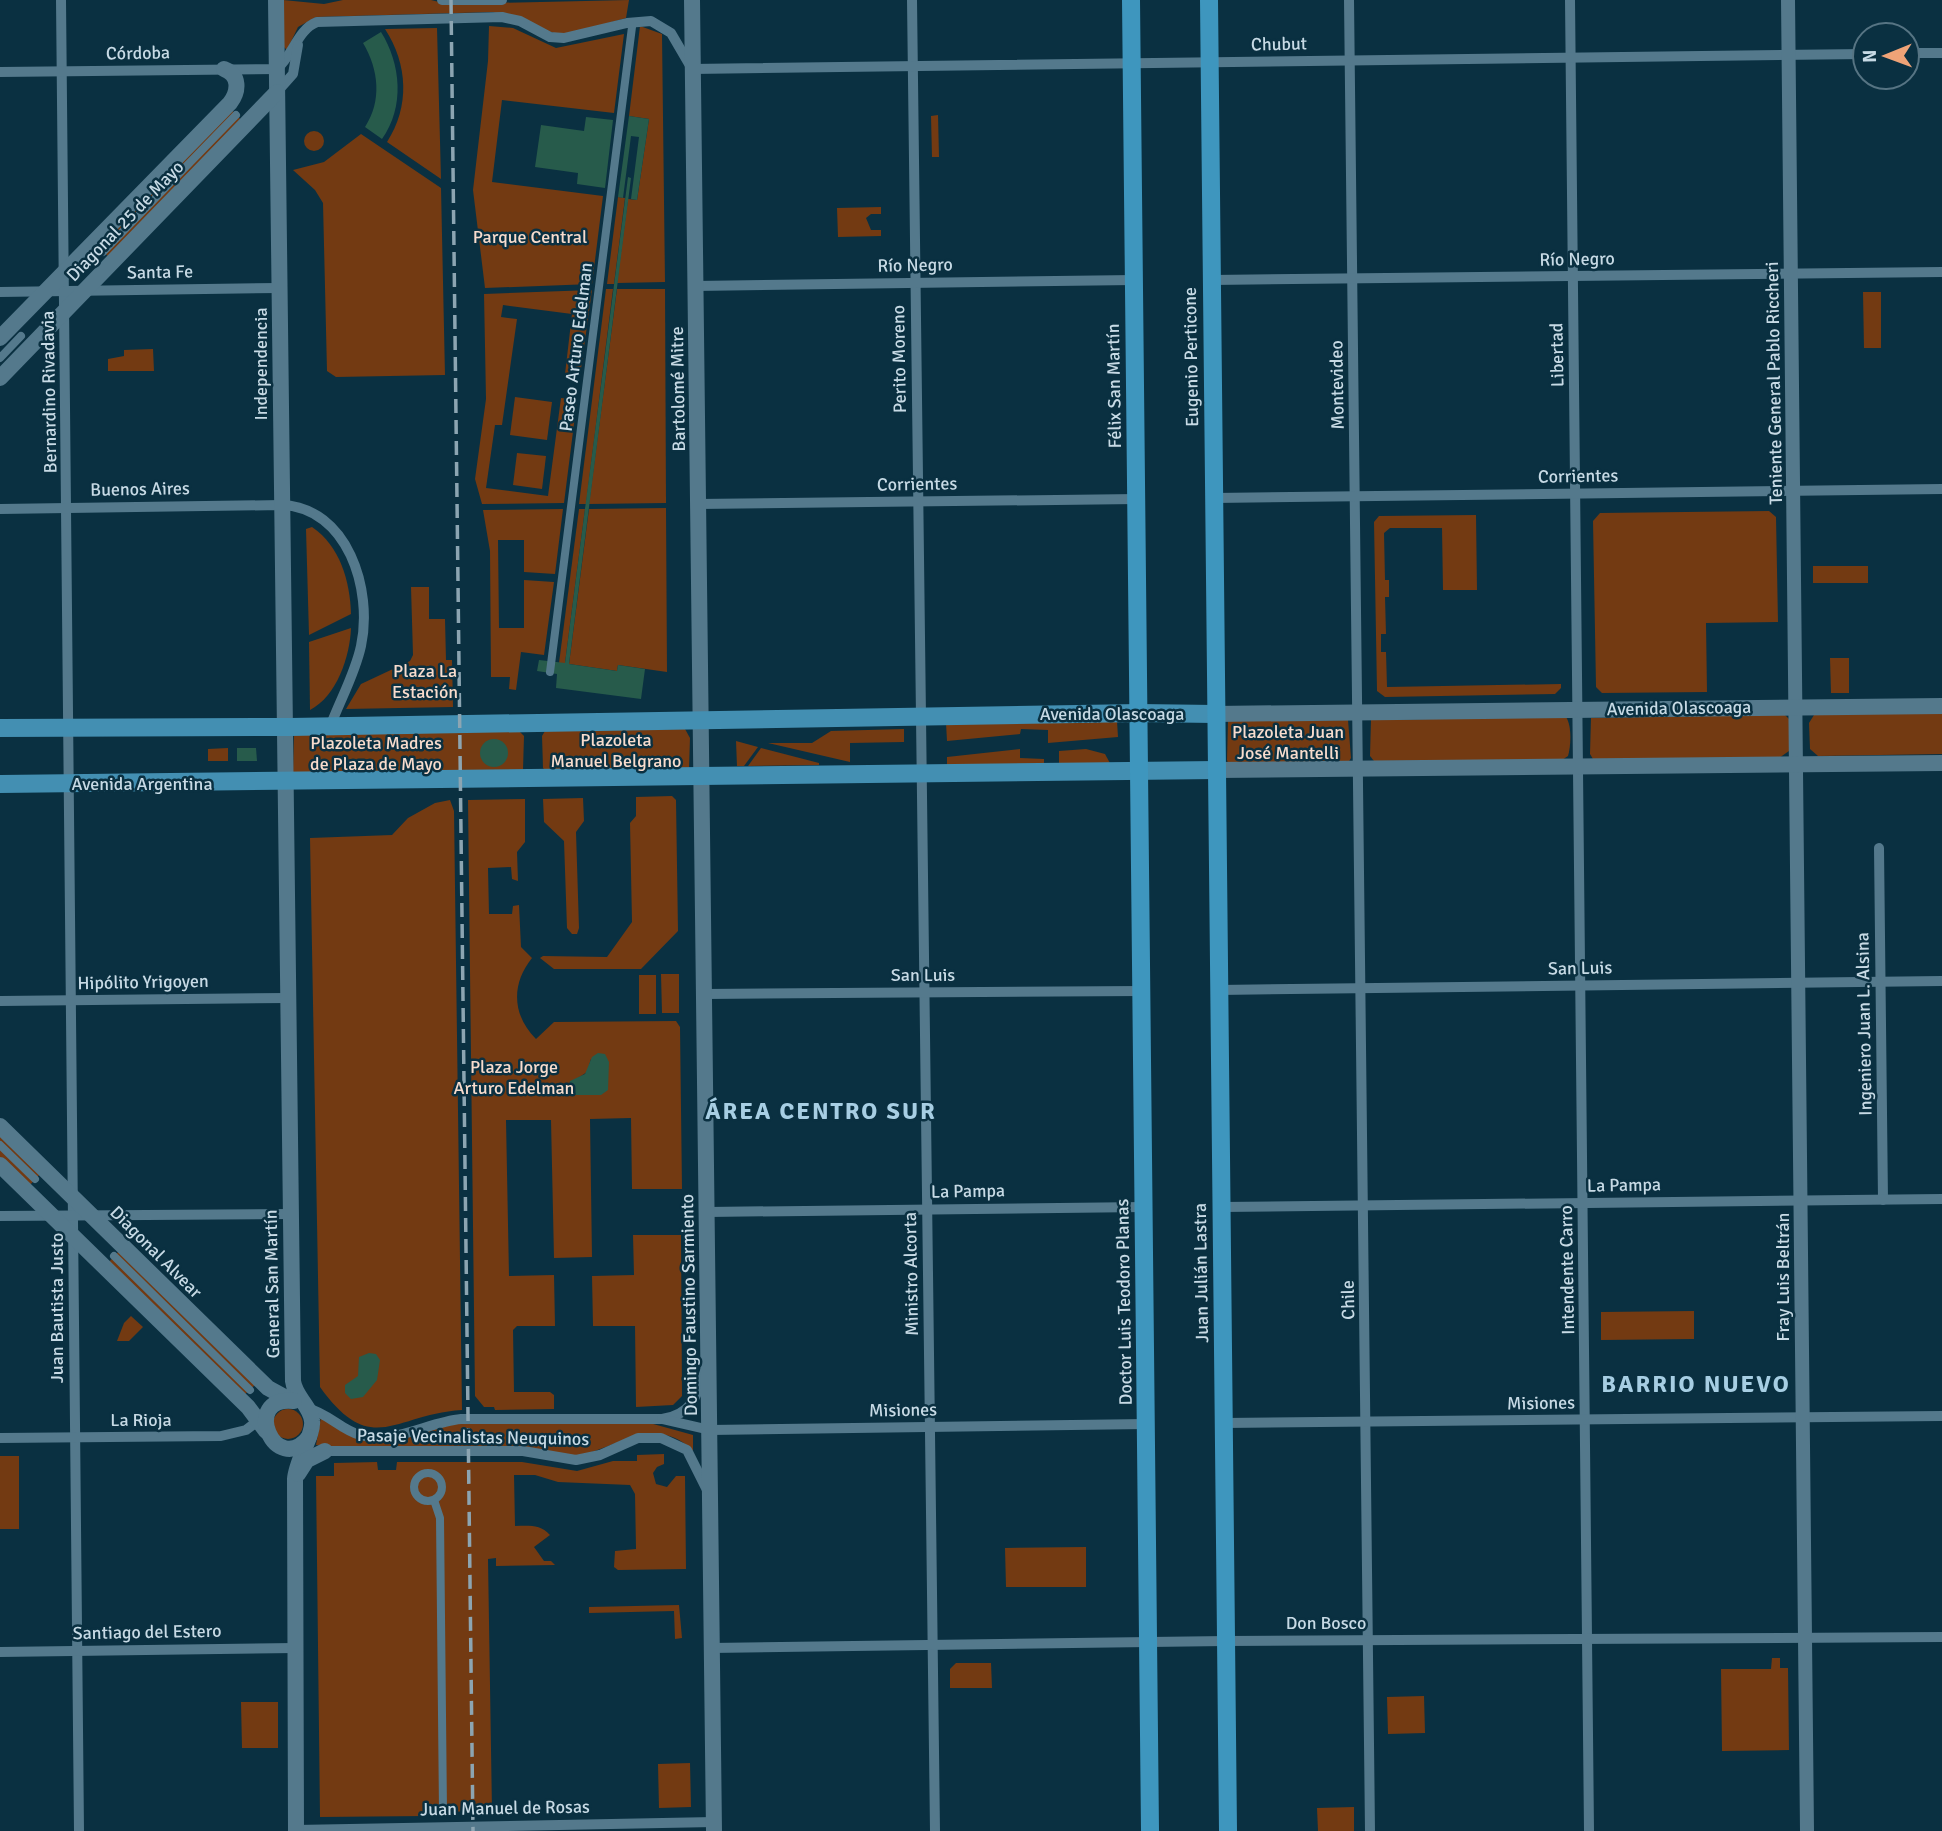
<svg xmlns="http://www.w3.org/2000/svg" width="1942" height="1831" font-family="Signika,sans-serif">
<style>
.green{fill:#733a12;fill-rule:evenodd}
.water{fill:#275b4b}
.lines{fill:none;stroke-linecap:round;stroke-linejoin:round}
.pedestrian{stroke:#54798c;stroke-width:8}
.minor{stroke:#54798c;stroke-width:10}
.tertiary{stroke:#54798c;stroke-width:14}
.secondary{stroke:#54798c;stroke-width:16}
.primary{stroke:#438fb2;stroke-width:18}
.trunk{stroke:#3e96be;stroke-width:18}
.rail{stroke:#8ca5b2;stroke-width:3.5;stroke-dasharray:14 7;stroke-linecap:butt}
.labels{text-anchor:middle;stroke-width:5;stroke-linejoin:round;paint-order:stroke}
.street-label{font-size:18px;fill:#c7dae5;stroke:#0a3041}
.park-label{font-size:18px;fill:#f8dccd;stroke:#0a3041}
.district-label{font-size:24px;font-weight:bold;letter-spacing:2px;fill:#a7cee3;stroke:#0a3041}
</style>
<rect width="100%" height="100%" fill="#0a3041"/>
<g class="green">
<path d="M 283,0 L 324,4 L 343,0 L 431,0 L 447,4 L 629,0 L 626,18 L 573,33 L 557,34 L 493,12 L 316,17 L 298,27 L 287,50 L 284,47 Z"/>
<path d="M 489,26 L 513,28 L 556,48 L 624,34 L 614,113 L 502,100 L 492,182 L 603,196 L 592,284 L 485,288 L 473,190 L 488,61 Z"/>
<path d="M 640,26 L 662,34 L 665,282 L 617,283 L 628,199 L 637,200 L 649,119 L 629,116 Z"/>
<path d="M 437,28 L 441,179 L 387,142 C 410,107 408,64 385,29 Z"/>
<path d="M 230,108 L 242,121 L 110,258 L 97,246 Z"/>
<path d="M 938,115 L 939,157 L 932,157 L 931,116 Z"/>
<circle cx="314" cy="141" r="10"/>
<path d="M 361,134 L 441,188 L 445,375 L 336,377 L 327,371 L 323,203 L 315,190 L 293,170 L 324,162 Z"/>
<path d="M 618,197 L 625,198 L 614,284 L 607,284 Z"/>
<path d="M 881,207 L 881,214 L 871,214 L 866,218 L 871,230 L 881,230 L 881,236 L 838,237 L 837,208 Z"/>
<path d="M 606,289 L 613,289 L 586,504 L 579,504 Z"/>
<path d="M 617,289 L 665,289 L 666,503 L 589,504 Z"/>
<path d="M 592,290 L 580,376 L 565,374 L 572,314 L 503,305 L 501,317 L 517,319 L 502,425 L 495,425 L 486,488 L 548,496 L 561,398 L 577,400 L 564,503 L 482,504 L 475,479 L 486,399 L 484,294 Z"/>
<path d="M 1863,292 L 1881,292 L 1881,348 L 1864,348 Z"/>
<path d="M 153,349 L 154,371 L 108,371 L 108,359 L 124,356 L 124,350 Z"/>
<path d="M 515,397 L 552,402 L 547,440 L 510,435 Z"/>
<path d="M 517,453 L 546,456 L 542,489 L 513,485 Z"/>
<path d="M 666,508 L 667,672 L 618,665 L 617,671 L 569,664 L 589,509 Z"/>
<path d="M 563,509 L 555,574 L 524,572 L 524,540 L 498,540 L 499,628 L 524,628 L 524,580 L 554,582 L 544,655 L 521,652 L 516,690 L 509,689 L 510,677 L 491,677 L 490,551 L 483,510 Z"/>
<path d="M 579,509 L 585,509 L 565,663 L 559,663 Z"/>
<path d="M 1769,511 L 1776,517 L 1778,622 L 1706,623 L 1707,692 L 1602,693 L 1596,687 L 1593,521 L 1600,513 Z"/>
<path d="M 1476,515 L 1477,590 L 1443,590 L 1442,528 L 1390,528 L 1384,533 L 1385,580 L 1389,580 L 1389,597 L 1385,597 L 1386,634 L 1381,634 L 1381,652 L 1386,652 L 1387,687 L 1561,684 L 1561,688 L 1555,694 L 1385,697 L 1377,691 L 1374,522 L 1379,516 Z"/>
<path d="M 312,527 C 340,546 350,581 351,614 L 309,635 L 306,529 Z"/>
<rect x="1813" y="566" width="55" height="17"/>
<path d="M 411,587 L 429,587 L 429,619 L 445,619 L 446,660 L 452,660 L 453,707 L 346,709 L 361,684 L 410,661 L 413,655 Z"/>
<path d="M 351,628 C 350,656 337,696 310,710 L 309,642 Z"/>
<path d="M 1830,658 L 1849,658 L 1849,693 L 1831,693 Z"/>
<path d="M 1942,712 L 1942,754 L 1818,756 L 1810,749 L 1809,723 L 1814,715 Z"/>
<path d="M 1785,715 L 1789,719 L 1789,751 L 1779,758 L 1593,759 L 1590,754 L 1591,718 Z"/>
<path d="M 1566,717 C 1572,726 1571,746 1568,756 L 1562,760 L 1374,761 L 1370,756 L 1371,720 Z"/>
<path d="M 1348,720 L 1351,758 L 1348,763 L 1228,763 L 1227,760 L 1228,721 Z"/>
<path d="M 1117,721 L 1118,737 L 1048,743 L 1048,730 L 1021,729 L 1020,734 L 947,741 L 946,723 Z"/>
<path d="M 685,729 L 690,738 L 689,769 L 546,771 L 543,768 L 542,736 L 545,731 Z"/>
<path d="M 904,729 L 904,742 L 850,743 L 850,762 L 768,743 L 812,743 L 831,731 Z"/>
<path d="M 518,730 L 524,736 L 523,770 L 293,773 L 294,734 Z"/>
<path d="M 736,741 L 758,747 L 744,766 L 737,766 Z"/>
<path d="M 228,748 L 228,761 L 208,761 L 208,749 Z"/>
<path d="M 761,748 L 819,763 L 819,765 L 748,766 Z"/>
<path d="M 1020,749 L 1020,758 L 1044,759 L 1044,766 L 947,768 L 947,757 Z"/>
<path d="M 1086,749 L 1105,754 L 1111,765 L 1059,766 L 1059,751 Z"/>
<path d="M 672,796 L 676,800 L 678,931 L 641,969 L 554,969 L 540,958 L 543,956 L 607,957 L 632,922 L 630,823 L 636,816 L 636,797 Z"/>
<path d="M 583,798 L 584,821 L 576,832 L 579,928 L 577,934 L 572,934 L 567,928 L 564,841 L 544,822 L 543,799 Z"/>
<path d="M 525,799 L 525,842 L 517,852 L 518,881 L 512,879 L 511,867 L 488,868 L 489,914 L 512,914 L 513,906 L 519,905 L 521,947 L 532,958 C 511,984 512,1015 536,1039 L 554,1022 L 676,1021 L 680,1027 L 682,1189 L 632,1189 L 631,1118 L 590,1119 L 592,1257 L 554,1258 L 551,1120 L 506,1120 L 509,1276 L 554,1275 L 555,1326 L 517,1326 L 513,1330 L 514,1392 L 550,1392 L 554,1395 L 554,1409 L 495,1410 L 494,1407 L 484,1407 L 475,1396 L 468,800 ZM 591,1059 L 601,1095 L 569,1084 L 587,1072 Z"/>
<path d="M 450,800 L 454,811 L 462,1410 C 394,1414 372,1459 320,1387 L 310,838 L 392,835 L 408,818 L 435,803 Z"/>
<path d="M 661,974 L 679,974 L 679,1013 L 662,1013 Z"/>
<rect x="639" y="975" width="17" height="39"/>
<path d="M 0,1133 L 41,1173 L 29,1186 L 0,1157 Z"/>
<path d="M 633,1235 L 681,1235 L 682,1396 L 673,1405 L 636,1407 L 635,1326 L 593,1326 L 592,1276 L 634,1275 Z"/>
<path d="M 120,1250 L 256,1384 L 243,1396 L 108,1263 Z"/>
<path d="M 1694,1311 L 1694,1339 L 1601,1340 L 1601,1312 Z"/>
<path d="M 131,1316 L 143,1327 L 129,1341 L 117,1341 L 124,1323 Z"/>
<circle cx="288" cy="1424" r="15"/>
<path d="M 321,1417 L 366,1440 L 455,1424 L 646,1422 L 693,1435 L 693,1451 C 658,1415 618,1446 579,1456 L 344,1449 L 316,1445 Z"/>
<path d="M 664,1454 L 664,1464 L 657,1467 L 653,1473 L 656,1484 L 667,1487 L 676,1476 L 685,1476 L 686,1569 L 618,1570 L 614,1567 L 615,1551 L 636,1549 L 635,1494 L 630,1485 L 558,1482 L 535,1475 L 514,1475 L 515,1526 C 529,1526 540,1524 550,1535 L 534,1547 L 544,1561 L 551,1561 L 555,1565 L 496,1566 L 496,1558 L 488,1559 L 492,1811 L 433,1812 L 427,1816 L 320,1817 L 316,1476 L 334,1476 L 334,1463 L 377,1462 L 378,1470 L 396,1470 L 397,1462 L 522,1462 L 577,1471 L 613,1461 L 637,1461 L 637,1455 Z"/>
<rect x="0" y="1456" width="19" height="73"/>
<path d="M 1086,1547 L 1086,1587 L 1006,1587 L 1005,1548 Z"/>
<path d="M 679,1605 L 682,1638 L 675,1639 L 674,1611 L 589,1613 L 589,1607 Z"/>
<path d="M 1772,1658 L 1780,1658 L 1780,1668 L 1788,1668 L 1789,1750 L 1722,1751 L 1721,1669 L 1771,1669 Z"/>
<path d="M 956,1663 L 991,1663 L 992,1688 L 950,1688 L 950,1669 Z"/>
<path d="M 1424,1696 L 1425,1733 L 1388,1734 L 1387,1697 Z"/>
<path d="M 241,1702 L 278,1702 L 278,1748 L 242,1748 Z"/>
<path d="M 690,1763 L 691,1807 L 659,1808 L 658,1764 Z"/>
<path d="M 1354,1807 L 1354,1831 L 1318,1831 L 1317,1808 Z"/>
</g>
<g class="water">
<path d="M 381,32 C 401,64 405,107 382,139 L 365,127 C 382,101 379,70 363,43 Z"/>
<path d="M 629,116 L 649,119 L 637,200 L 631,199 L 639,137 L 631,136 L 623,198 L 618,197 Z"/>
<path d="M 586,117 L 613,120 L 605,188 L 577,184 L 578,173 L 535,167 L 541,125 L 584,131 Z"/>
<path d="M 628,177 L 631,178 L 569,664 L 617,671 L 618,665 L 645,669 L 641,699 L 556,688 L 557,674 L 537,671 L 539,660 L 565,663 Z"/>
<circle cx="494" cy="753" r="14"/>
<path d="M 237,748 L 256,748 L 257,761 L 237,761 Z"/>
<path d="M 598,1053 L 605,1054 L 609,1062 L 608,1090 L 601,1095 L 570,1095 L 568,1090 L 570,1081 L 585,1074 L 592,1057 Z"/>
<path d="M 369,1353 L 376,1354 L 380,1360 L 377,1380 L 363,1397 L 351,1399 L 345,1393 L 345,1385 L 358,1376 L 359,1357 Z"/>
</g>
<g class="lines">
<g class="pedestrian">
<path d="M 103,252 L 236,115"/>
<path d="M 0,358 L 21,336"/>
<path d="M 550,672 L 632,27"/>
<path d="M 0,1145 L 35,1179"/>
<path d="M 114,1256 L 250,1390"/>
<circle cx="428" cy="1487" r="14"/>
<path d="M 434,1500 L 440,1518 L 443,1812"/>
</g>
<g class="minor">
<path d="M 61,0 L 79,1831"/>
<path d="M 442,0 L 502,0"/>
<path d="M 912,0 L 935,1831"/>
<path d="M 1349,0 L 1370,1831"/>
<path d="M 1570,0 L 1589,1831"/>
<path d="M 1907,53 L 1942,53"/>
<path d="M 0,72 L 277,69 C 293,55 298,29 317,22 L 502,17 L 520,21 L 550,37 L 564,38 L 627,23 L 651,21 L 671,33 L 692,69 L 1865,54"/>
<path d="M 277,92 L 293,74 L 298,45"/>
<path d="M 1212,280 L 1942,272"/>
<path d="M 695,286 L 1134,280"/>
<path d="M 0,292 L 279,288"/>
<path d="M 1214,498 L 1942,489"/>
<path d="M 698,504 L 1137,499"/>
<path d="M 0,509 L 281,505 C 348,507 373,590 361,646 C 355,674 340,700 330,727"/>
<path d="M 1879,848 L 1883,1200"/>
<path d="M 1219,990 L 1942,981"/>
<path d="M 705,994 L 1142,991"/>
<path d="M 0,1001 L 287,998"/>
<path d="M 1222,1207 L 1942,1199"/>
<path d="M 708,1212 L 1144,1207"/>
<path d="M 0,1216 L 290,1214"/>
<path d="M 307,1408 C 328,1413 341,1430 360,1435 C 394,1445 428,1422 461,1419 L 662,1419 C 691,1415 697,1397 705,1371"/>
<path d="M 662,1419 L 710,1430 L 1146,1424"/>
<path d="M 1224,1423 L 1942,1416"/>
<path d="M 0,1438 L 221,1436 L 246,1430 L 263,1417"/>
<path d="M 321,1451 L 523,1451 L 576,1460 L 600,1455 L 638,1438 L 661,1438 L 687,1450 L 708,1492"/>
<path d="M 711,1648 L 1226,1641 L 1942,1637"/>
<path d="M 0,1652 L 295,1648"/>
<path d="M 296,1830 L 714,1822"/>
</g>
<path class="tertiary" d="M 1788,0 L 1807,1831"/>
<g class="secondary">
<path d="M 276,0 L 293,1381 C 295,1397 310,1405 312,1421 C 314,1434 296,1461 295,1479 L 296,1831"/>
<path d="M 692,0 L 714,1831"/>
<path d="M 0,338 L 230,103 C 239,91 240,75 224,69"/>
<path d="M 0,378 L 277,92"/>
<path d="M 1215,714 L 1942,706"/>
<path d="M 1217,770 L 1942,763"/>
<path d="M 0,1126 L 268,1388 L 290,1400"/>
<path d="M 0,1165 L 248,1407 L 266,1431"/>
<path d="M 294,1401 C 240,1395 275,1479 309,1437"/>
<path d="M 298,1474 L 307,1460 L 325,1451"/>
</g>
<g class="primary">
<path d="M 0,728 L 290,727 L 1139,713 L 1215,714"/>
<path d="M 0,784 L 1217,770"/>
</g>
<g class="trunk">
<path d="M 1131,0 L 1150,1831"/>
<path d="M 1209,0 L 1228,1831"/>
</g>
<path class="rail" d="M 451,0 L 473,1831"/>
</g>
<g class="labels">
<g class="street-label">
<text transform="translate(1279 44) rotate(-1)" y="6">Chubut</text>
<text transform="translate(138 53) rotate(-1)" y="6">Córdoba</text>
<text transform="translate(125 221) rotate(-46)" y="6">Diagonal 25 de Mayo</text>
<text transform="translate(1577 259) rotate(-1)" y="6">Río Negro</text>
<text transform="translate(915 265) rotate(-1)" y="6">Río Negro</text>
<text transform="translate(160 272) rotate(-1)" y="6">Santa Fe</text>
<text transform="translate(576 347) rotate(-83)" y="6">Paseo Arturo Edelman</text>
<text transform="translate(1557 355) rotate(-91)" y="6">Libertad</text>
<text transform="translate(1191 357) rotate(-91)" y="6">Eugenio Perticone</text>
<text transform="translate(899 359) rotate(-91)" y="6">Perito Moreno</text>
<text transform="translate(261 364) rotate(-90)" y="6">Independencia</text>
<text transform="translate(1774 383) rotate(-91)" y="6">Teniente General Pablo Riccheri</text>
<text transform="translate(1337 385) rotate(-91)" y="6">Montevideo</text>
<text transform="translate(1114 386) rotate(-91)" y="6">Félix San Martín</text>
<text transform="translate(678 389) rotate(-91)" y="6">Bartolomé Mitre</text>
<text transform="translate(49 392) rotate(-91)" y="6">Bernardino Rivadavia</text>
<text transform="translate(1578 476) rotate(-1)" y="6">Corrientes</text>
<text transform="translate(917 484) rotate(-1)" y="6">Corrientes</text>
<text transform="translate(140 489) rotate(-1)" y="6">Buenos Aires</text>
<text transform="translate(1679 708) rotate(-1)" y="6">Avenida Olascoaga</text>
<text x="1112" y="720">Avenida Olascoaga</text>
<text x="142" y="790">Avenida Argentina</text>
<text transform="translate(1580 968) rotate(-1)" y="6">San Luis</text>
<text x="923" y="981">San Luis</text>
<text transform="translate(143 982) rotate(-1)" y="6">Hipólito Yrigoyen</text>
<text transform="translate(1864 1024) rotate(-91)" y="6">Ingeniero Juan L. Alsina</text>
<text transform="translate(1624 1185) rotate(-1)" y="6">La Pampa</text>
<text transform="translate(968 1191) rotate(-1)" y="6">La Pampa</text>
<text transform="translate(156 1252) rotate(45)" y="6">Diagonal Alvear</text>
<text transform="translate(1567 1270) rotate(-91)" y="6">Intendente Carro</text>
<text transform="translate(1201 1273) rotate(-91)" y="6">Juan Julián Lastra</text>
<text transform="translate(911 1274) rotate(-91)" y="6">Ministro Alcorta</text>
<text transform="translate(1783 1277) rotate(-90)" y="6">Fray Luis Beltrán</text>
<text transform="translate(272 1284) rotate(-91)" y="6">General San Martín</text>
<text transform="translate(1348 1300) rotate(-91)" y="6">Chile</text>
<text transform="translate(1124 1302) rotate(-91)" y="6">Doctor Luis Teodoro Planas</text>
<text transform="translate(689 1305) rotate(-91)" y="6">Domingo Faustino Sarmiento</text>
<text transform="translate(57 1308) rotate(-90)" y="6">Juan Bautista Justo</text>
<text transform="translate(1541 1403) rotate(-1)" y="6">Misiones</text>
<text transform="translate(903 1410) rotate(-1)" y="6">Misiones</text>
<text x="141" y="1426">La Rioja</text>
<text transform="translate(473 1437) rotate(1)" y="6">Pasaje Vecinalistas Neuquinos</text>
<text x="1326" y="1629">Don Bosco</text>
<text transform="translate(147 1632) rotate(-1)" y="6">Santiago del Estero</text>
<text transform="translate(505 1808) rotate(-1)" y="6">Juan Manuel de Rosas</text>
</g>
<g class="park-label">
<text x="530" y="243">Parque Central</text>
<text x="425" y="677">Plaza La<tspan x="425" dy="21">Estación</tspan></text>
<text x="1288" y="738">Plazoleta Juan<tspan x="1288" dy="21">José Mantelli</tspan></text>
<text x="616" y="746">Plazoleta<tspan x="616" dy="21">Manuel Belgrano</tspan></text>
<text x="376" y="749">Plazoleta Madres<tspan x="376" dy="21">de Plaza de Mayo</tspan></text>
<text x="514" y="1073">Plaza Jorge<tspan x="514" dy="21">Arturo Edelman</tspan></text>
</g>
<g class="district-label">
<text x="821" y="1119">ÁREA CENTRO SUR</text>
<text x="1696" y="1392">BARRIO NUEVO</text>
</g>
</g>
<g transform="translate(1886 56) rotate(269)"><circle r="33" fill="#0a3041" stroke="#567483" stroke-width="2"/>
<path d="M0-5L12 26L0 18L-12 26Z" fill="#efa377"/>
<text y="-10" font-size="19" font-weight="bold" text-anchor="middle" fill="#c7dae5">N</text>
</g>
</svg>
